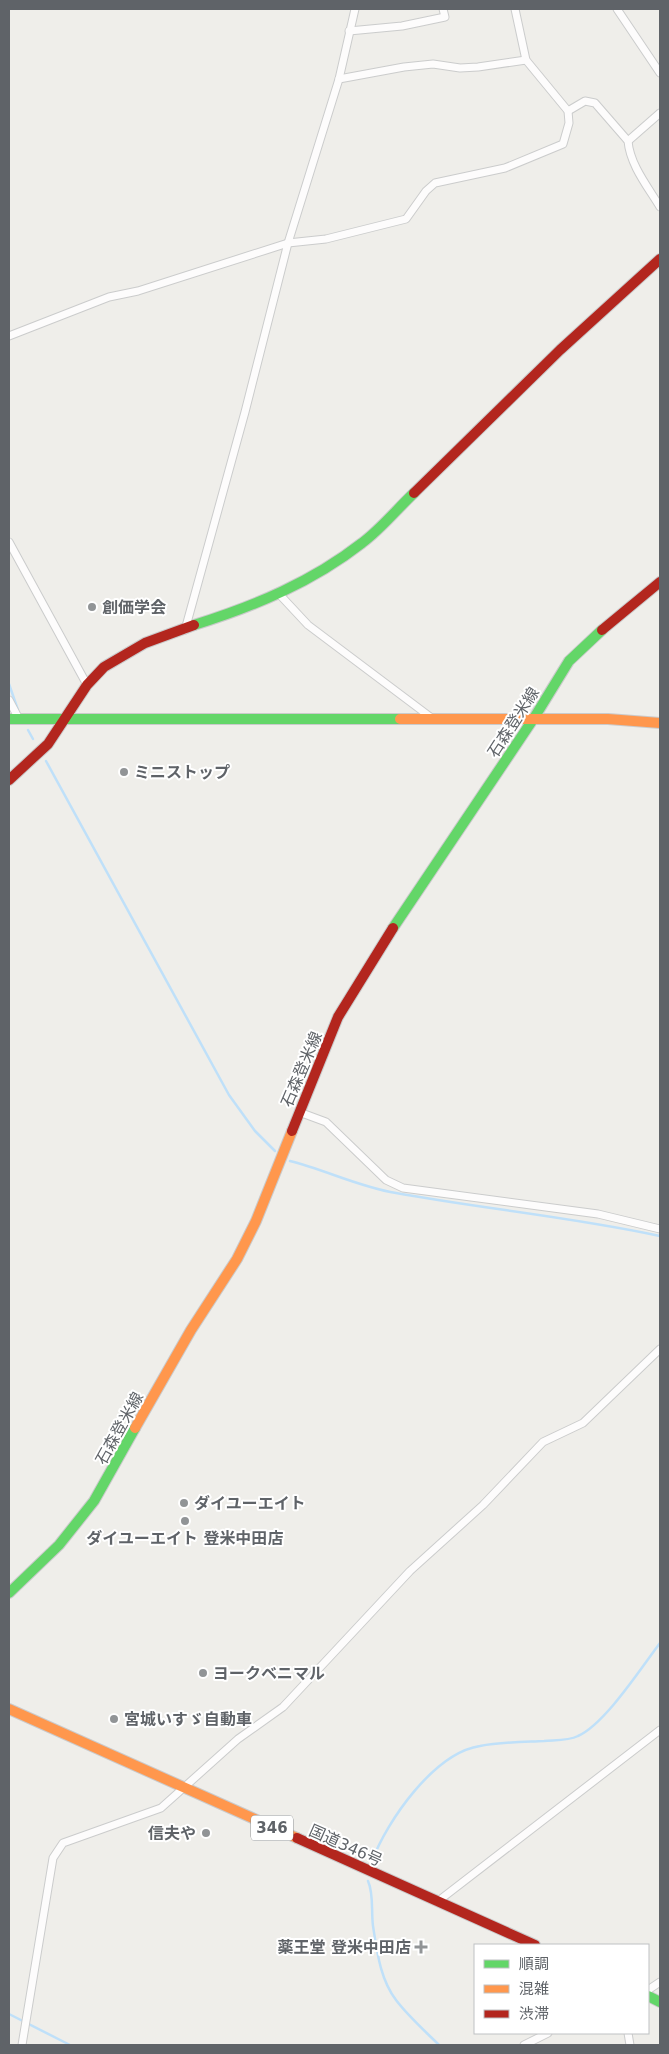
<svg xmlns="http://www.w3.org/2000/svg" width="669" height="2054" font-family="'DejaVu Sans','Noto Sans JP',sans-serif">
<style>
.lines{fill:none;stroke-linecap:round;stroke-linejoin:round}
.stream{stroke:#bfe0f9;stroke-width:2.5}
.street-casing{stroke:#cbcccc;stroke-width:9}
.fast-casing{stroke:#cacacb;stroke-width:12}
.slow-casing{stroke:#cacacb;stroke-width:12}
.jam-casing{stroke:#cacacb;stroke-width:12}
.street{stroke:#fdfcfc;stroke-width:7}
.fast{stroke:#63d668;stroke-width:10}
.slow{stroke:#ff974d;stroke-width:10}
.jam{stroke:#b3261e;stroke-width:10}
.poi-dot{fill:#919496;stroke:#fff;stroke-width:2}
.labels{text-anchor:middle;stroke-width:4;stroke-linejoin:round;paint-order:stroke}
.shield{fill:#fff;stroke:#8f9295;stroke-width:1}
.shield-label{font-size:15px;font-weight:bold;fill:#5f6368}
.poi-label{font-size:16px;font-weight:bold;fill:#5f6368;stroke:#fff;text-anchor:start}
.street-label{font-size:16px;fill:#5f6368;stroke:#fff}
</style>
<rect width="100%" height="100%" fill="#efeeea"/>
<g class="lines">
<g class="stream">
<path d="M 9,684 L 18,710"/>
<path d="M 28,730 L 33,739"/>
<path d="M 46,761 L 229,1095 L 255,1131 L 275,1151"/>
<path d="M 290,1161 C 326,1170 359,1187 396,1193 C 484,1209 573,1217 660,1236"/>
<path d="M 372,1861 C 387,1821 434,1753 480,1746 C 501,1742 523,1742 544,1741 C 555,1740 568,1741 578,1736 C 605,1724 641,1668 660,1643"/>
<path d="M 368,1881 C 374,1894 371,1912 373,1926 C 377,1951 380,1979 396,2000 C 408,2016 425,2031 439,2045"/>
<path d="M 9,2014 L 70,2045"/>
</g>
<g class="street-casing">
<g id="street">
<path d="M 617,9 L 660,73"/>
<path d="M 349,31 L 402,26 L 445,17 L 443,9"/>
<path d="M 339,79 L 404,67 L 433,64 L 460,68 L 478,67 L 526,60"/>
<path d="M 568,111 L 585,101 L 595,103 L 628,141 C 630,165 648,187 660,207"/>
<path d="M 628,141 L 660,113"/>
<path d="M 9,336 L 109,297 L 138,291 L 288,243 L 326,239 L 406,219 L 426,191 L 435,183 L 505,168 L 563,144 L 569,123 L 568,111 L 526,60 L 515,9"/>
<path d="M 9,542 L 86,683"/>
<path d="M 280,595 L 308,625 L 433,719"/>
<path d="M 185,630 L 245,412 L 288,243 L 339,79 L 355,9"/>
<path d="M 9,700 L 19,719"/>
<path d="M 299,1112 L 326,1122 L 386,1180 L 403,1188 L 598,1214 L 660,1229"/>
<path d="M 437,1902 L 660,1730"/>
<path d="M 648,1990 L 660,1982"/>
<path d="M 628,2033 L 630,2045"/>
<path d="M 22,2045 L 53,1858 L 63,1843 L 161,1808 L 238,1739 L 283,1707 L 410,1571 L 483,1505 L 543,1442 L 583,1423 L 660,1349"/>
<path d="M 524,2045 L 548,2033"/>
</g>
</g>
<g class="fast-casing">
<g id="fast">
<path d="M 194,625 C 255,606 312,582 362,543 C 381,529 397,509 414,493"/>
<path d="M 9,719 L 400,719"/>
<path d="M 393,928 L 534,718 L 569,661 L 602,630"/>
<path d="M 9,1593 L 59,1545 L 94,1501 L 135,1428"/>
<path d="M 648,1996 L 660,2002"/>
</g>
</g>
<g class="slow-casing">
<g id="slow">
<path d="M 400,719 L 608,719 L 660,723"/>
<path d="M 135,1428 L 191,1330 L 237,1259 L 256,1221 L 292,1131"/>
<path d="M 9,1709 L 297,1838"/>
</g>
</g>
<g class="jam-casing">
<g id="jam">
<path d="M 414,493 L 560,350 L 660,259"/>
<path d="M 602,630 L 660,582"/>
<path d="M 9,780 L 48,744 L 87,685 L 104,667 L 145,643 L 194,625"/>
<path d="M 292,1131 L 338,1017 L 393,928"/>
<path d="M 297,1838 L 535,1945"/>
</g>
</g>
<use href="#street" class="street"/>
<use href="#fast" class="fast"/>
<use href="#slow" class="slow"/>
<use href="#jam" class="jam"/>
</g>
<g class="poi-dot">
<circle cx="92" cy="607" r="5"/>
<circle cx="124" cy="772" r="5"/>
<circle cx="184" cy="1503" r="5"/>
<circle cx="185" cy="1521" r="5"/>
<circle cx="203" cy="1673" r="5"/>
<circle cx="114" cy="1719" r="5"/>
<circle cx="206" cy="1833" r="5"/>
<path d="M418.5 1939.5h5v5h5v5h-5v5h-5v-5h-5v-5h5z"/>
</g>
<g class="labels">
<rect class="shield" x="251" y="1815.5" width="42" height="25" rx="4"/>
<g class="shield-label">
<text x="272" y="1833">346</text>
</g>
<g class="poi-label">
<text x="102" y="613">創価学会</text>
<text x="134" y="778">ミニストップ</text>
<text x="194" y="1509">ダイユーエイト</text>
<text x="185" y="1544" text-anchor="middle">ダイユーエイト 登米中田店</text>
<text x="213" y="1679">ヨークベニマル</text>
<text x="124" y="1725">宮城いすゞ自動車</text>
<text x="196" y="1839" text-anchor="end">信夫や</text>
<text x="411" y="1953" text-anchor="end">薬王堂 登米中田店</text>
</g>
<g class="street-label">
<text transform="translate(513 722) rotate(-57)" y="6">石森登米線</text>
<text transform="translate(301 1069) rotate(-67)" y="6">石森登米線</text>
<text transform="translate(119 1428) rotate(-61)" y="6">石森登米線</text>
<text transform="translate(346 1845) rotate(24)" y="6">国道346号</text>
</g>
</g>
<rect width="669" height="2054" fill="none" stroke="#5f6368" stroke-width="20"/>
<rect x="474" y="1944" width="175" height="90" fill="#ffffff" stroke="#bfc1c3"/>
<rect x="484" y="1960" width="25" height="8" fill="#63d668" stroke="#bfc1c3"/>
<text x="519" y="1969" font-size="15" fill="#5f6368">順調</text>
<rect x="484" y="1985" width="25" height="8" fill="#ff974d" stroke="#bfc1c3"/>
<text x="519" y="1994" font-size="15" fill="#5f6368">混雑</text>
<rect x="484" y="2010" width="25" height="8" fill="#b3261e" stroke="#bfc1c3"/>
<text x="519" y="2019" font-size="15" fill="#5f6368">渋滞</text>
</svg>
